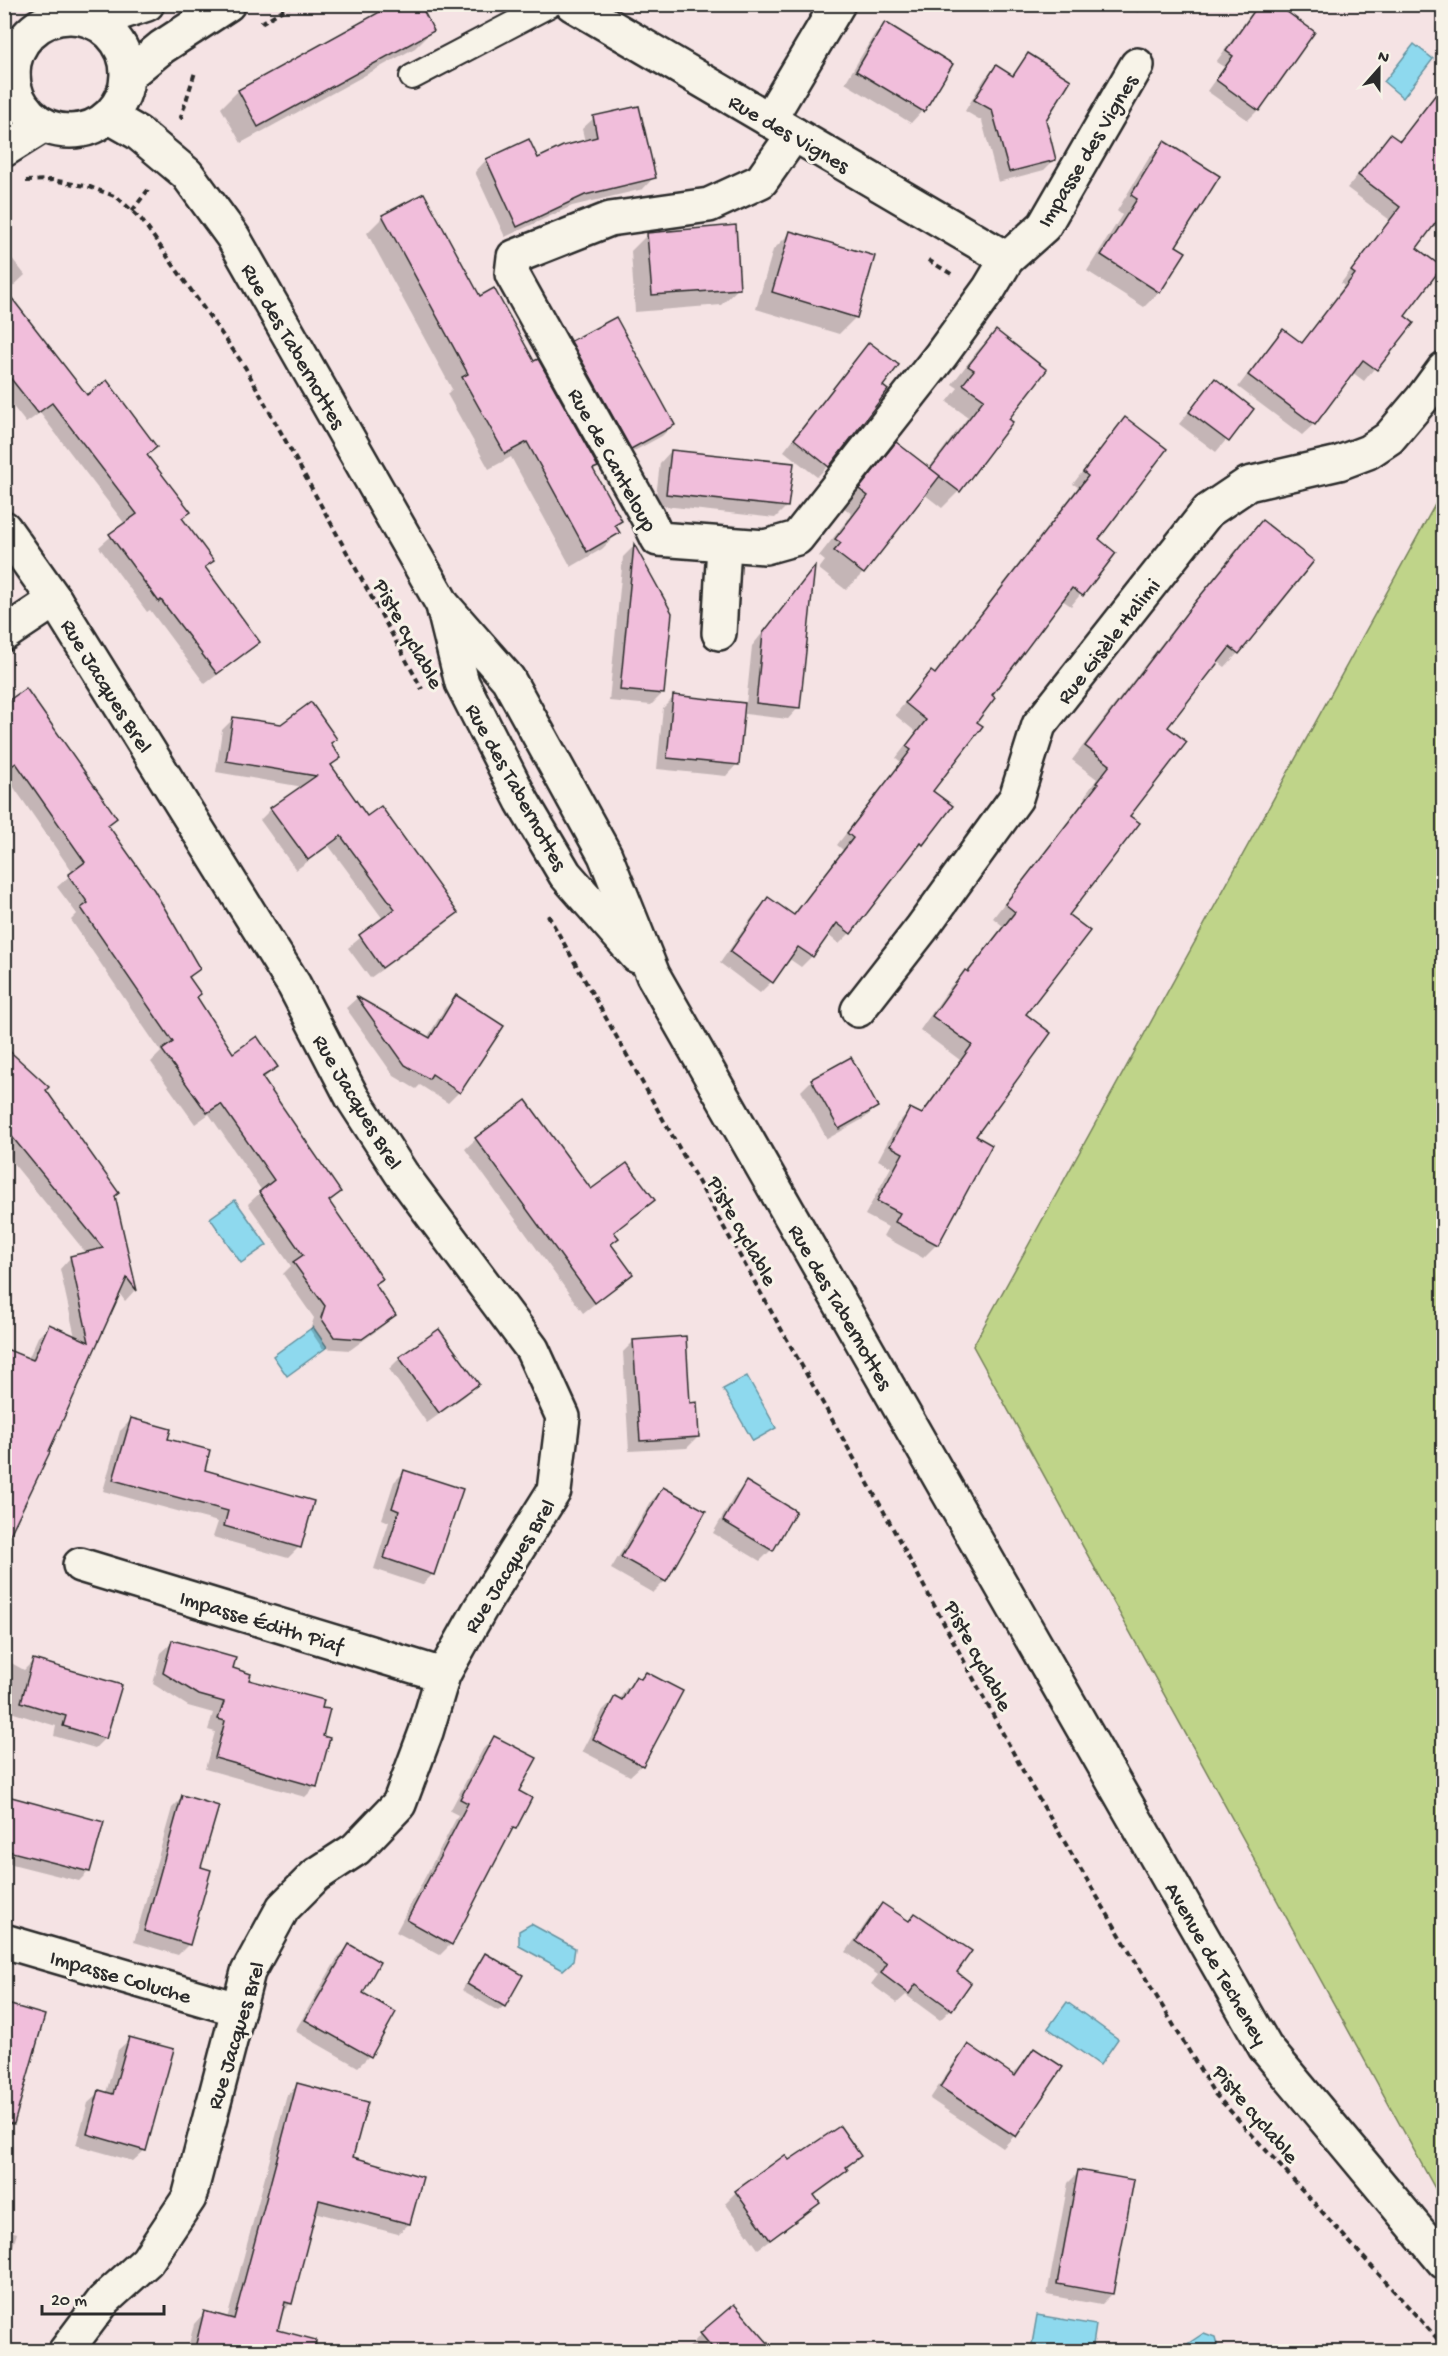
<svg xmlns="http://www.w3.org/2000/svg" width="1448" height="2356" font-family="'Gochi Hand',sans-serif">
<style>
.green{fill:#bfd489;stroke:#75805a;stroke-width:1.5}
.water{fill:#8ed9ee;stroke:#6693a0;stroke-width:1.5}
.shadow{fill:#0003}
.building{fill:#f1bedb;stroke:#2b2b2b;stroke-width:1.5}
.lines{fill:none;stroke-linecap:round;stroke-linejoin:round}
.lane-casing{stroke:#2b2b2b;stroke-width:28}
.street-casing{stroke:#2b2b2b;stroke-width:38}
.secondary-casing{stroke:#2b2b2b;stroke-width:38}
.path{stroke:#2b2b2b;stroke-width:4;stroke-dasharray:6 4.5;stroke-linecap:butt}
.lane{stroke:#f7f3e8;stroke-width:24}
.street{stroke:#f7f3e8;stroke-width:33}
.secondary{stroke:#f7f3e8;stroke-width:33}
.labels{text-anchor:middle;stroke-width:6;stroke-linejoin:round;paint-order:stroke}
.street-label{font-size:22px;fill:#2b2b2b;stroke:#f7f3e8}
</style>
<rect width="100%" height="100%" fill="#f5e3e4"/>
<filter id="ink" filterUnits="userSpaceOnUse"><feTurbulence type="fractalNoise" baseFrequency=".0167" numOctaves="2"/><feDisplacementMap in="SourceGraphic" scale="12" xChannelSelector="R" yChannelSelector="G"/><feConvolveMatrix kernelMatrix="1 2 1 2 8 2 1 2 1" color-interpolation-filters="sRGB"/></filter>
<g filter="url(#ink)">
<path class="green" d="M 1443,490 L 1444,2203 L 1443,2203 L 973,1346 Z"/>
<g class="water">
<path d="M 1414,44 L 1433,59 L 1403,98 L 1384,82 Z"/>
<path d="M 235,1200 L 267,1245 L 241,1263 L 210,1218 Z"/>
<path d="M 313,1327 L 327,1347 L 287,1376 L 273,1356 Z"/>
<path d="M 747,1376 L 776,1428 L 753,1441 L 723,1389 Z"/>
<path d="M 531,1924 L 575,1948 L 573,1961 L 563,1970 L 519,1946 L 519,1931 Z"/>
<path d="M 1067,2002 L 1118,2039 L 1100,2065 L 1048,2028 Z"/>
<path d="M 1037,2315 L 1096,2325 L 1092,2351 L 1072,2351 L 1032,2344 Z"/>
<path d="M 1204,2333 L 1215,2337 L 1218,2348 L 1216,2351 L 1177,2351 Z"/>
</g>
<g class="shadow">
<path d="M 397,4 L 432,31 L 415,48 L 241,143 L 221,108 L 238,91 Z"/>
<path d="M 783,4 L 796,4 L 791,9 Z"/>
<path d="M 1125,4 L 1146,4 L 1138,13 Z"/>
<path d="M 1154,4 L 1166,4 L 1161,9 Z"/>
<path d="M 1258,4 L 1274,4 L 1258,110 L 1248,120 L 1207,91 L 1224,67 L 1216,62 Z"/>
<path d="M 886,24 L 951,64 L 922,111 L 911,123 L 845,83 L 874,35 Z"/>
<path d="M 1028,55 L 1054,160 L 1044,170 L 998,182 L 982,121 L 965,111 L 985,78 L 996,67 L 1011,77 Z"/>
<path d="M 1444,86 L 1444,210 L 1415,248 L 1402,316 L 1411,323 L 1364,381 L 1352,372 L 1314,424 L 1302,435 L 1238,387 L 1272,342 L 1283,331 L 1301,344 L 1344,286 L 1341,283 L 1390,220 L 1347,188 L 1390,136 L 1399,142 Z"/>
<path d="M 594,118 L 654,177 L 643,189 L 572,206 L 505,237 L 475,172 L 486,160 L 528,141 L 537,160 L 585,142 L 582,129 Z"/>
<path d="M 1165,143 L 1174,247 L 1159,292 L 1144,307 L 1087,271 L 1122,215 L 1117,211 L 1149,158 Z"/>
<path d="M 383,217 L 479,298 L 596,466 L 592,470 L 620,521 L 614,526 L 618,533 L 602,549 L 571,567 L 511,457 L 489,469 L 447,394 L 452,389 L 367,233 Z"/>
<path d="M 790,233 L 856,317 L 839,334 L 756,309 L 773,250 Z"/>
<path d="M 648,234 L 739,288 L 721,305 L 635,312 L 631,251 Z"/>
<path d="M 4,248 L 25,275 L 6,293 L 87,397 L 146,456 L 189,512 L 182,520 L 212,561 L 204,568 L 258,641 L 247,652 L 205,684 L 150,610 L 147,612 L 99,547 L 125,524 L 40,413 L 26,423 L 4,395 Z"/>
<path d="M 996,332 L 1007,419 L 959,491 L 942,508 L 924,494 L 863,573 L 846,590 L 819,569 L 825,561 L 819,556 L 852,514 L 843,507 L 879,461 L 896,444 L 928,469 L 968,417 L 947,402 L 958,388 L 952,384 L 979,349 Z"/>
<path d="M 572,343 L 673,425 L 662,436 L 619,459 L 561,354 Z"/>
<path d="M 869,344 L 828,466 L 817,477 L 784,451 L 858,355 Z"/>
<path d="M 1215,380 L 1252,409 L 1216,452 L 1179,424 Z"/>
<path d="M 1125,419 L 1097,539 L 1114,553 L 1071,606 L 1062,600 L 989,696 L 975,723 L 931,791 L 922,844 L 910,856 L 850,933 L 839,944 L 827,934 L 812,956 L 801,967 L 788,958 L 771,982 L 760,993 L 720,963 L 757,910 L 768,899 L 792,916 L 843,850 L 837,845 L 901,762 L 896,758 L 916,732 L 895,715 L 920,684 L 931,673 L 933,675 L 1078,487 L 1073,484 L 1114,430 Z"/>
<path d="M 671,451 L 787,506 L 775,518 L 655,505 L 660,463 Z"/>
<path d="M 1262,522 L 1238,653 L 1225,667 L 1217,661 L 1166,728 L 1128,816 L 1066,915 L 974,1137 L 990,1145 L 937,1244 L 923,1258 L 883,1236 L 888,1227 L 865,1215 L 891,1167 L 878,1160 L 897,1124 L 910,1110 L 920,1115 L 960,1060 L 920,1030 L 951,986 L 966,973 L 1003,926 L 993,918 L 1086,798 L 1084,797 L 1097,779 L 1072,760 L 1175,626 L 1248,535 Z"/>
<path d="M 634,546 L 663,693 L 651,705 L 609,701 L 623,557 Z"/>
<path d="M 813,570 L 799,707 L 788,719 L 745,714 L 752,646 Z"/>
<path d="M 674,697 L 737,764 L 726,776 L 657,769 L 663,708 Z"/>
<path d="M 4,706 L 115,818 L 107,826 L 198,969 L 189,978 L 196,997 L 233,1055 L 276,1067 L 262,1080 L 340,1192 L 329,1203 L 381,1279 L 374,1285 L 395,1315 L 383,1326 L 350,1350 L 322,1348 L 310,1330 L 314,1318 L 283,1274 L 291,1266 L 248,1204 L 262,1191 L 209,1114 L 195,1124 L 151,1062 L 161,1052 L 71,920 L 77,914 L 57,887 L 73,873 L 4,773 Z"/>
<path d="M 233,719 L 340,758 L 330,767 L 367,818 L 456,913 L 445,924 L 370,978 L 348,948 L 383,919 L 329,846 L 296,870 L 260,820 L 271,809 L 303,787 L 216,772 L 222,730 Z"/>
<path d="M 456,997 L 459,1092 L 448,1103 L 420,1085 L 416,1089 L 394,1076 L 346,1008 L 357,998 L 427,1038 L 445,1008 Z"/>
<path d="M 4,1048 L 44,1090 L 113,1196 L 135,1290 L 125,1301 L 119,1293 L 47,1452 L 28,1359 L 38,1337 L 49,1326 L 75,1337 L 60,1269 L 71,1257 L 87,1254 L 4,1152 Z"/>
<path d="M 812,1080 L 877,1107 L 865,1118 L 827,1139 L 801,1091 Z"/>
<path d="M 476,1139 L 591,1191 L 653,1199 L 613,1233 L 610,1245 L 632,1274 L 583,1313 L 465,1149 Z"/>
<path d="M 634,1341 L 688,1404 L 698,1437 L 687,1448 L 629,1451 L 623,1352 Z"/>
<path d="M 400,1358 L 477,1384 L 465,1396 L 427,1423 L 389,1369 Z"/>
<path d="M 131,1420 L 167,1440 L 203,1471 L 299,1547 L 288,1558 L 213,1537 L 218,1522 L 103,1491 L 120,1431 Z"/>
<path d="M 405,1471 L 433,1574 L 422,1585 L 374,1569 L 389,1522 L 382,1519 L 394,1482 Z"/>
<path d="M 747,1483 L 771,1550 L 760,1561 L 713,1533 L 735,1495 Z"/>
<path d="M 664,1488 L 704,1512 L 664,1582 L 653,1593 L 611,1569 L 652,1500 Z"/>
<path d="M 173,1642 L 231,1669 L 321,1737 L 316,1786 L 305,1797 L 205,1769 L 215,1732 L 208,1730 L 213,1713 L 188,1706 L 153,1684 L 161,1653 Z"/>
<path d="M 4,1659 L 24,1670 L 34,1660 L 105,1738 L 95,1748 L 54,1736 L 56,1726 L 4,1710 Z"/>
<path d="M 646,1673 L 642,1765 L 630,1776 L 582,1751 L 603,1710 L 615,1698 L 619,1700 L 625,1690 L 636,1678 L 639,1680 Z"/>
<path d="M 495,1737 L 517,1791 L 514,1828 L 508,1834 L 451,1944 L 440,1955 L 396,1932 L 458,1815 L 450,1811 L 483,1749 Z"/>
<path d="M 4,1796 L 89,1871 L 79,1881 L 4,1862 Z"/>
<path d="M 183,1797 L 199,1868 L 189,1944 L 178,1955 L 134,1942 L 172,1808 Z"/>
<path d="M 882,1905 L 907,1922 L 915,1915 L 955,1973 L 951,2009 L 940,2020 L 906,1995 L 897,2003 L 871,1984 L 878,1975 L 846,1952 L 871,1916 Z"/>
<path d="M 349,1946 L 361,1993 L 369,2056 L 358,2067 L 295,2031 L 338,1957 Z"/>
<path d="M 485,1954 L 504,2006 L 498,2011 L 462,1990 L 480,1960 Z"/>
<path d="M 130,2039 L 145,2150 L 133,2161 L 76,2145 L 88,2103 L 100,2092 L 106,2093 L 118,2050 Z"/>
<path d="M 968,2046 L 1012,2076 L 1034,2050 L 1061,2068 L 1014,2136 L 1003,2148 L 930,2099 L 957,2058 Z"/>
<path d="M 298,2085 L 351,2158 L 409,2224 L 398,2234 L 314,2212 L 291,2303 L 281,2313 L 271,2352 L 187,2352 L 194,2324 L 204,2313 L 227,2319 L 287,2095 Z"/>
<path d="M 859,2156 L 835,2181 L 813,2196 L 818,2203 L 807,2214 L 758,2249 L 725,2203 L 736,2192 Z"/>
<path d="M 1079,2172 L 1112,2294 L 1101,2305 L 1047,2295 L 1068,2183 Z"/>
<path d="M 4,2229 L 17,2233 L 4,2276 Z"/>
<path d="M 701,2334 L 774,2352 L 685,2352 Z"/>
</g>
<g class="building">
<path d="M 394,4 L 420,4 L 434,31 L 258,127 L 238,90 Z"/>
<path d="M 1259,4 L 1276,4 L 1315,32 L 1259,111 L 1216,80 L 1233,56 L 1226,51 Z"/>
<path d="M 885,22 L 953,64 L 924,112 L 856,71 Z"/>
<path d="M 1028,53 L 1071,80 L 1046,120 L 1056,160 L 1009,172 L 992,110 L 974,100 L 996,65 L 1013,76 Z"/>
<path d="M 1443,85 L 1443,213 L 1417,248 L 1442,267 L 1405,316 L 1414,323 L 1377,370 L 1363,360 L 1315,425 L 1248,375 L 1283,329 L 1302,343 L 1355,274 L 1351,271 L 1400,207 L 1358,175 L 1390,134 L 1400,141 Z"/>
<path d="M 639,106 L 656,178 L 585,195 L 517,227 L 486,159 L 529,139 L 538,158 L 563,146 L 597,137 L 593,116 Z"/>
<path d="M 1164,141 L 1220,176 L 1176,246 L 1186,252 L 1160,293 L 1101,255 L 1137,199 L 1131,195 Z"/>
<path d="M 424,193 L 480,296 L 494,288 L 534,361 L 538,359 L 598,467 L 593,469 L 622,521 L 615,525 L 620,533 L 587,552 L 527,442 L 505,454 L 462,377 L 468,374 L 382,215 Z"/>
<path d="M 736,225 L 740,289 L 652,295 L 647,233 Z"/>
<path d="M 790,231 L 875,256 L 857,318 L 772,292 Z"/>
<path d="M 4,288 L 87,395 L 107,380 L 157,447 L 147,455 L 191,512 L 182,518 L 214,561 L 205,567 L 260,642 L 217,674 L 161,600 L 159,602 L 109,534 L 137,514 L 52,403 L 38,413 L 4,370 Z"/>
<path d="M 616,317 L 675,425 L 631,449 L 571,341 Z"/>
<path d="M 996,330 L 1047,370 L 1009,419 L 1013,422 L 960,492 L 930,469 L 984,399 L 963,384 L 974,370 L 968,366 Z"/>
<path d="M 869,342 L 899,365 L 883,386 L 888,390 L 829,467 L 794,439 Z"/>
<path d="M 1215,378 L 1254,409 L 1229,442 L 1189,412 Z"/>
<path d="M 1125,417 L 1167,449 L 1099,539 L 1116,553 L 1083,596 L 1072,588 L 992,695 L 995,698 L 977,722 L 983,726 L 933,791 L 953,806 L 923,845 L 921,843 L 851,934 L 837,923 L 813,957 L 798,947 L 773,983 L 730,952 L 768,897 L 794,915 L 853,838 L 847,833 L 911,750 L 906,746 L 926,720 L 905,703 L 931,671 L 935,674 L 1088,476 L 1083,472 Z"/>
<path d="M 896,442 L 940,476 L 864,574 L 834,551 L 841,543 L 835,539 L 868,496 L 859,489 Z"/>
<path d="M 671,450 L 794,463 L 788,507 L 666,494 Z"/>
<path d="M 1262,520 L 1314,561 L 1239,654 L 1230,647 L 1168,727 L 1187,742 L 1130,816 L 1140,823 L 1069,915 L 1090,931 L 1026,1014 L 1051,1033 L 976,1136 L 992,1145 L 938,1245 L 895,1222 L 900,1213 L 877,1201 L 903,1153 L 890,1146 L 910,1108 L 922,1114 L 972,1045 L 932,1016 L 965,970 L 968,972 L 1015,912 L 1005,904 L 1098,784 L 1096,783 L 1110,765 L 1085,746 L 1188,611 Z"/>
<path d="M 634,544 L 672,613 L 664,694 L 620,690 Z"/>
<path d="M 815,566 L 800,708 L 756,703 L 763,633 Z"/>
<path d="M 26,688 L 117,818 L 108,825 L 154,890 L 200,969 L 189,977 L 201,994 L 197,997 L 233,1053 L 257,1036 L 278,1067 L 262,1077 L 341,1192 L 329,1201 L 383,1279 L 375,1284 L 396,1315 L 362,1339 L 334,1337 L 321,1318 L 325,1306 L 293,1262 L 303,1255 L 259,1192 L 274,1180 L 221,1104 L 207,1113 L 162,1050 L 173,1042 L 81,908 L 88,903 L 68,875 L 85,862 L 16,763 L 4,771 L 4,704 Z"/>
<path d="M 673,695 L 745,703 L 739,765 L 667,758 Z"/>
<path d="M 311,702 L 337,739 L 331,743 L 341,758 L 331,765 L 367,816 L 381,806 L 458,913 L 382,968 L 359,935 L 395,909 L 341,836 L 308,860 L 270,808 L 316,776 L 226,761 L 233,717 L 281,724 Z"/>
<path d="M 456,995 L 504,1026 L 460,1093 L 432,1074 L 429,1079 L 405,1065 L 356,996 L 430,1038 Z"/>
<path d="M 4,1046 L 49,1087 L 46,1090 L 119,1193 L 115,1196 L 137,1291 L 127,1278 L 49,1451 L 50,1452 L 4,1547 L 4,1348 L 33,1360 L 49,1324 L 89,1342 L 70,1256 L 103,1248 L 4,1127 Z"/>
<path d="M 851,1057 L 878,1107 L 839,1129 L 811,1079 Z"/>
<path d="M 526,1100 L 591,1189 L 627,1163 L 655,1200 L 614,1232 L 619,1238 L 611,1244 L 633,1274 L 595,1303 L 475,1138 Z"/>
<path d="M 439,1329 L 479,1384 L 439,1413 L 399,1357 Z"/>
<path d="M 686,1336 L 690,1403 L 697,1402 L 699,1437 L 640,1441 L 633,1340 Z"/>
<path d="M 131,1418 L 171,1429 L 168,1439 L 210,1450 L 205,1470 L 314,1501 L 301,1548 L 224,1526 L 228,1511 L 113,1480 Z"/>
<path d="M 404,1470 L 463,1489 L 434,1575 L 384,1558 L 399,1511 L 392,1508 Z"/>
<path d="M 746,1481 L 796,1511 L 773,1551 L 723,1521 Z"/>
<path d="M 663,1487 L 706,1511 L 666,1582 L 621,1557 Z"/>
<path d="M 172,1640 L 236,1658 L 233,1668 L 251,1674 L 249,1680 L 324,1700 L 322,1708 L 330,1709 L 323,1736 L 330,1738 L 317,1787 L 215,1758 L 225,1721 L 218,1719 L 224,1702 L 199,1695 L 163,1673 Z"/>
<path d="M 33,1659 L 122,1685 L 106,1739 L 63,1726 L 66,1716 L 21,1702 Z"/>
<path d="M 646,1672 L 683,1691 L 643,1766 L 593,1739 L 615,1696 L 622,1700 L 636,1676 L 641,1679 Z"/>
<path d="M 494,1736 L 537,1758 L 519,1791 L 532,1798 L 516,1829 L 513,1828 L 452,1945 L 407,1920 L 468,1803 L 460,1799 Z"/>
<path d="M 4,1795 L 104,1822 L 90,1872 L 4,1850 Z"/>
<path d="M 182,1795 L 219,1806 L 201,1867 L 211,1870 L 190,1945 L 144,1931 Z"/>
<path d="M 882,1903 L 909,1921 L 915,1913 L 972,1951 L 957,1972 L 971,1983 L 952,2010 L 916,1984 L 909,1994 L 881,1973 L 887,1964 L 856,1941 Z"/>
<path d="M 349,1944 L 380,1962 L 363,1993 L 396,2012 L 371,2057 L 305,2020 Z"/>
<path d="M 485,1953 L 523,1975 L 505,2007 L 467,1984 Z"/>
<path d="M 4,2003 L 45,2015 L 14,2124 L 4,2123 Z"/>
<path d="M 129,2037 L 174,2049 L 146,2151 L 87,2134 L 99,2090 L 113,2094 Z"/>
<path d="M 968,2044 L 1015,2076 L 1034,2048 L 1063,2067 L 1016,2137 L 940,2087 Z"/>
<path d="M 297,2083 L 368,2102 L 353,2157 L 423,2177 L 410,2224 L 319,2200 L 292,2304 L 285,2302 L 278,2330 L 316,2340 L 315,2352 L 194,2352 L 204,2311 L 234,2319 Z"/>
<path d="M 840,2126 L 861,2156 L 846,2167 L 848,2170 L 814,2195 L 820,2203 L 770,2240 L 735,2191 L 785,2155 L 789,2160 Z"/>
<path d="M 1078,2170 L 1134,2180 L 1113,2294 L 1057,2284 Z"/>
<path d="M 734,2304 L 776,2352 L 716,2352 L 700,2333 Z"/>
</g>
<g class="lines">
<g class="lane-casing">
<path id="lane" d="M 412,77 L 551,4"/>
</g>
<g class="street-casing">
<g id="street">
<path d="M 572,4 L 1007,259"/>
<path d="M 93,22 L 147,4"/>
<path d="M 128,75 L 162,47 L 228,4"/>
<path d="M 4,81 L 13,75"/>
<path d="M 769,120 L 838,4"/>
<path d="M 794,134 L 761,181 L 709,205 L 610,219 L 514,257 L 512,274 L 647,516 L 658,539 L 765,547 L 797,538 L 941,355 L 989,289 L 1007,259 L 1044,226 L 1137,65"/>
<path d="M 4,150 L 44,125"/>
<path d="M 4,528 L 55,600 L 294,985 L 352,1097 L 401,1173 L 532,1349 L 563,1417 L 554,1491 L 480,1609 L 443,1675 L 426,1732 L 399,1804 L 356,1849 L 316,1875 L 283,1908 L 248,1972 L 189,2198 L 147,2261 L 104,2300 L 65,2352"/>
<path d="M 719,633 L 724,545"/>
<path d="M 4,634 L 55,600"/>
<path d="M 858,1010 L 922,928 L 1016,798 L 1039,725 L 1208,511 L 1248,484 L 1339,463 L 1368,452 L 1389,438 L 1422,399 L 1444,369"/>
<path d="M 80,1565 L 443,1675"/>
<path d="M 4,1941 L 237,2009"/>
</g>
</g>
<g class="secondary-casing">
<g id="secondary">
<circle cx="70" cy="74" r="57"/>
<path d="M 110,117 L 138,133 L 187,174 L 233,237 L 443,605 L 508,679 L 605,855 L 653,975 L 1265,2047 L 1444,2262"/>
<path d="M 444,610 L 462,683 L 522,801 L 565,874 L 637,956"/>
</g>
</g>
<g class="path">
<path d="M 261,23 L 293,4"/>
<path d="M 183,119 L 181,117 L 195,72"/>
<path d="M 26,181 L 52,180 L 90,187 L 117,197 L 141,219 L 245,367 L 422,689"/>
<path d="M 132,211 L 148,190"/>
<path d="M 928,260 L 953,275"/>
<path d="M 548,915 L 883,1510 L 1030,1784 L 1214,2093 L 1444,2346"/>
</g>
<use href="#lane" class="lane"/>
<use href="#street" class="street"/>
<use href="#secondary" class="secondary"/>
</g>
</g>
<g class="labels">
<g class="street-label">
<text transform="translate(790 132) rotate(30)" y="8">Rue des Vignes</text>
<text transform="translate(1086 150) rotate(-59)" y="8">Impasse des Vignes</text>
<text transform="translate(295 345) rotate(60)" y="8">Rue des Tabernottes</text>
<text transform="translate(614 459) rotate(61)" y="8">Rue de Canteloup</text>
<text transform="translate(410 633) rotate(61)" y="8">Piste cyclable</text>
<text transform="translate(1107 640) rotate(-52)" y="8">Rue Gisèle Halimi</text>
<text transform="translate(108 685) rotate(58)" y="8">Rue Jacques Brel</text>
<text transform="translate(518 786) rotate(61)" y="8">Rue des Tabernottes</text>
<text transform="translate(359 1101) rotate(59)" y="8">Rue Jacques Brel</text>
<text transform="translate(744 1230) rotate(61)" y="8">Piste cyclable</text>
<text transform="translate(842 1306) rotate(60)" y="8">Rue des Tabernottes</text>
<text transform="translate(508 1565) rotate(-58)" y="8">Rue Jacques Brel</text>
<text transform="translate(262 1620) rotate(17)" y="8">Impasse Édith Piaf</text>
<text transform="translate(980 1655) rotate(62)" y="8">Piste cyclable</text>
<text transform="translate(1218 1963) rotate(60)" y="8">Avenue de Techeney</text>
<text transform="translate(121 1975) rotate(16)" y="8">Impasse Coluche</text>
<text transform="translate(234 2035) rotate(-73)" y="8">Rue Jacques Brel</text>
<text transform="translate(1257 2113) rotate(50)" y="8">Piste cyclable</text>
</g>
</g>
<rect width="1448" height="2356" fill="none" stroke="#f7f3e8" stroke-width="24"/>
<rect x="12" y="12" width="1424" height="2332" fill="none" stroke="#2b2b2b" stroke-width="2" filter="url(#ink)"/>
<g transform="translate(1379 69) rotate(21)" stroke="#f7f3e8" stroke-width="4.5" paint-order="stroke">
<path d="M0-4.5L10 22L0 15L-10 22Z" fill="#2b2b2b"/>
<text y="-9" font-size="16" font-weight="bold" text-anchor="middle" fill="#2b2b2b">N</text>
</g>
<path d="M42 2305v9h122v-9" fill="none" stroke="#2b2b2b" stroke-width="3"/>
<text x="51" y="2305" font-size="18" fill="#2b2b2b" stroke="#f7f3e8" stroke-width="4.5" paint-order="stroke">20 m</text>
</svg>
